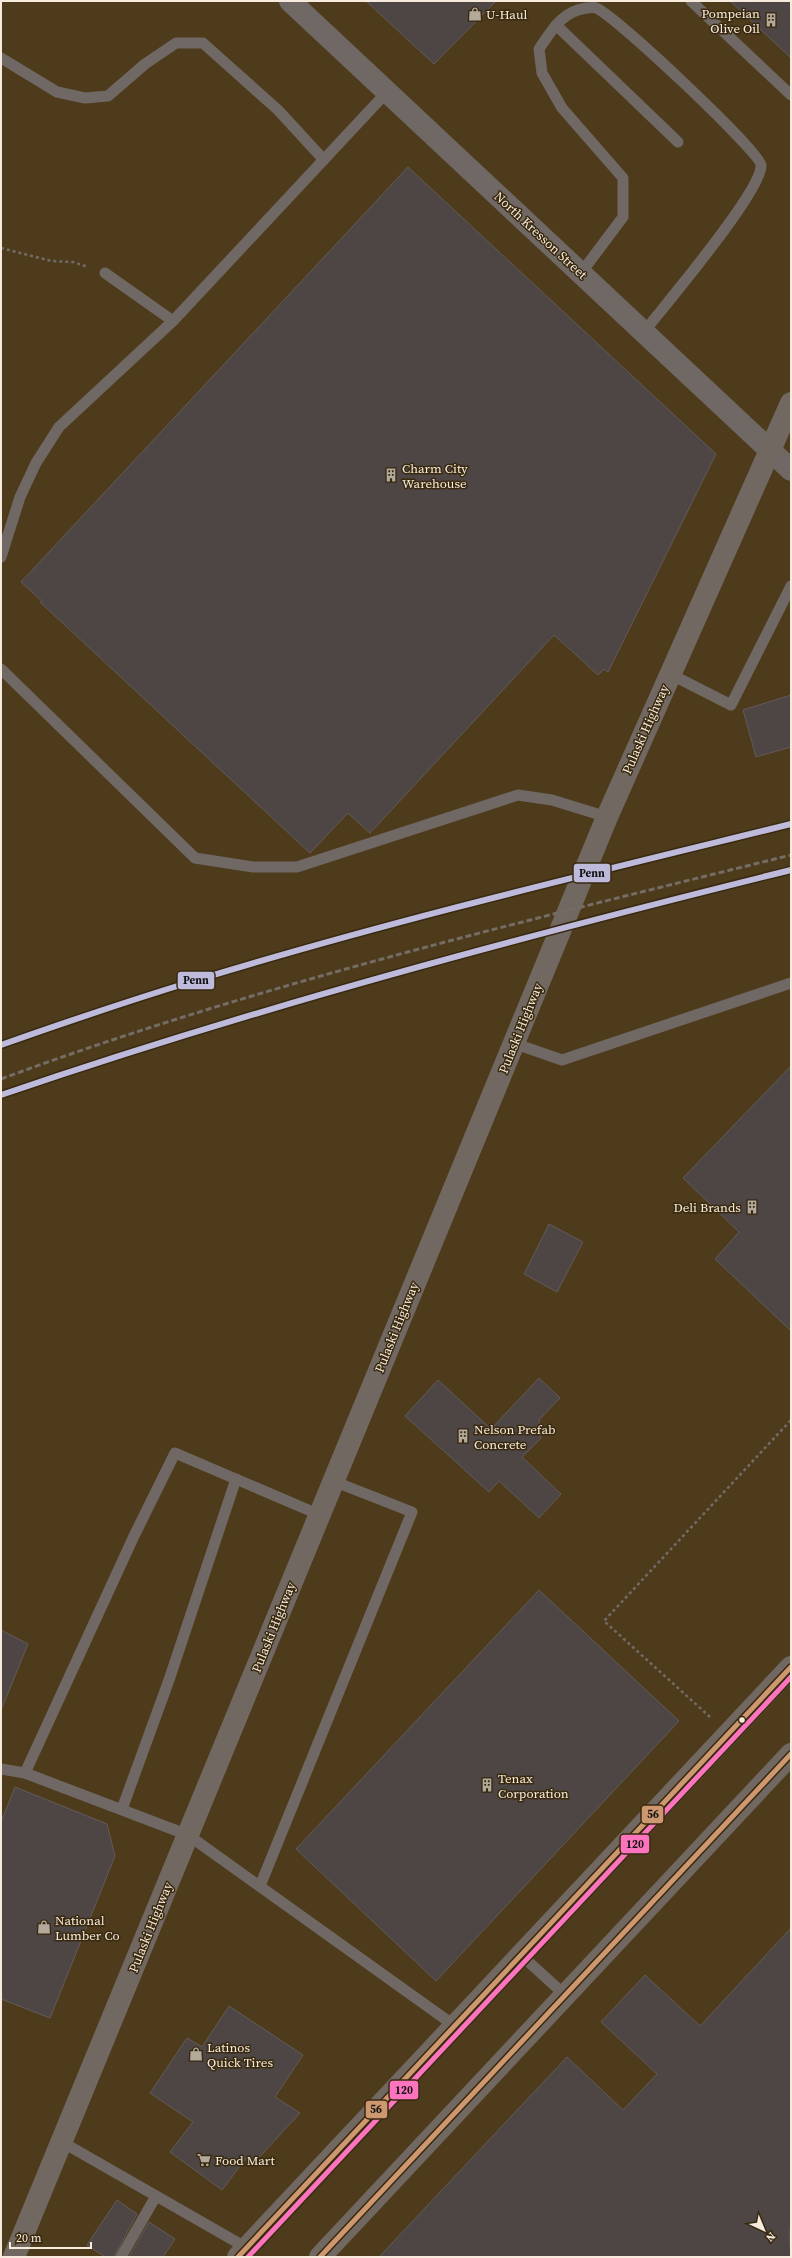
<svg xmlns="http://www.w3.org/2000/svg" width="792" height="2258" font-family="'Source Serif 4',serif">
<style>
.built{fill:#4d3b1c}
.building{fill:#4d4644;stroke:#625b59}
.lines{fill:none;stroke-linecap:round;stroke-linejoin:round}
.path{stroke:#726c67;stroke-width:2.5;stroke-dasharray:3 3;stroke-linecap:butt}
.service{stroke:#706864;stroke-width:11}
.tertiary{stroke:#706864;stroke-width:22}
.primary{stroke:#716862;stroke-width:22}
.rail{stroke:#746c65;stroke-width:3;stroke-dasharray:6 3;stroke-linecap:butt}
.bus-1-casing{stroke:#39290f;stroke-width:8}
.bus-2-casing{stroke:#39290f;stroke-width:8}
.bus-1{stroke:#cd976f;stroke-width:5}
.bus-2{stroke:#fc73be;stroke-width:5}
.rail-1-casing{stroke:#39290f;stroke-width:9}
.rail-1{stroke:#bdbadc;stroke-width:6}
.bus-dot{fill:#f6ebdc;stroke:#39290f;stroke-width:1.5}
.labels{text-anchor:middle;stroke-width:3;stroke-linejoin:round;paint-order:stroke}
.poi-label{font-size:13px;fill:#f6ebdc;stroke:#39290f;text-anchor:start}
.street-label{font-size:13px;fill:#f6ebdc;stroke:#39290f}
.line-badge{stroke:#39290f;stroke-width:1.5}
.pale-badge-label{font-size:11px;text-anchor:middle;font-weight:bold;fill:#111}
</style>
<rect width="100%" height="100%" fill="#3a3123"/>
<rect class="built" x="1" y="1" width="790" height="2256"/>
<g class="building">
<path d="M 366,1 L 496,1 L 434,64 Z"/>
<path d="M 730,1 L 791,1 L 791,58 Z"/>
<path d="M 408,167 L 716,454 L 608,672 L 604,669 L 598,675 L 554,635 L 370,833 L 348,813 L 310,853 L 40,602 L 42,601 L 21,582 Z"/>
<path d="M 791,695 L 791,747 L 756,757 L 743,710 Z"/>
<path d="M 791,1066 L 791,1331 L 715,1259 L 739,1232 L 683,1178 Z"/>
<path d="M 549,1224 L 583,1242 L 557,1292 L 524,1274 Z"/>
<path d="M 539,1378 L 560,1398 L 539,1420 L 541,1438 L 522,1457 L 561,1494 L 539,1518 L 499,1481 L 489,1492 L 405,1416 L 438,1380 L 491,1429 Z"/>
<path d="M 539,1590 L 679,1721 L 436,1981 L 296,1849 Z"/>
<path d="M 1,1630 L 28,1644 L 2,1708 L 1,1707 Z"/>
<path d="M 15,1787 L 107,1824 L 115,1856 L 50,2018 L 1,1999 L 1,1822 Z"/>
<path d="M 791,1928 L 791,2229 L 789,2232 L 791,2257 L 379,2257 L 567,2057 L 623,2110 L 657,2074 L 601,2022 L 645,1975 L 700,2026 Z"/>
<path d="M 229,2006 L 303,2055 L 275,2097 L 300,2113 L 254,2163 L 246,2158 L 222,2190 L 170,2152 L 193,2122 L 150,2093 L 187,2038 L 202,2047 Z"/>
<path d="M 117,2200 L 137,2214 L 114,2257 L 105,2257 L 87,2245 Z"/>
<path d="M 149,2222 L 175,2239 L 163,2257 L 129,2257 Z"/>
</g>
<g class="lines">
<g class="path">
<path d="M 1,248 L 51,261 L 73,262 L 88,267"/>
<path d="M 710,1717 L 604,1621 L 791,1420"/>
</g>
<g class="service">
<path d="M 691,1 L 791,95"/>
<path d="M 556,25 L 678,142"/>
<path d="M 1,58 L 57,92 L 85,98 L 108,96 L 145,64 L 176,43 L 203,43 L 278,110 L 324,160"/>
<path d="M 105,273 L 173,321"/>
<path d="M 581,273 L 623,217 L 623,178 L 562,108 L 542,73 L 539,49 C 552,30 562,11 587,8 C 590,8 594,7 596,8 C 614,14 760,152 761,165 C 763,190 664,306 644,332"/>
<path d="M 1,557 L 20,497 L 36,463 L 59,427 L 173,321 L 387,92"/>
<path d="M 1,669 L 195,858 L 253,867 L 297,867 L 518,795 L 552,800 L 607,817"/>
<path d="M 670,674 L 731,705 L 791,586"/>
<path d="M 513,1043 L 562,1060 L 791,983"/>
<path d="M 1,1769 L 25,1773 L 188,1835 L 455,2026"/>
<path d="M 25,1773 L 134,1536 L 175,1453 L 320,1515"/>
<path d="M 122,1809 L 169,1680 L 236,1479"/>
<path d="M 260,1886 L 412,1512 L 333,1481"/>
<path d="M 521,1955 L 565,1995"/>
<path d="M 62,2142 L 247,2248"/>
<path d="M 121,2257 L 156,2196"/>
</g>
<path class="tertiary" d="M 290,1 L 791,470"/>
<g class="primary">
<path d="M 14,2257 L 607,817 L 791,403"/>
<path d="M 238,2257 L 791,1667"/>
<path d="M 320,2257 L 791,1754"/>
</g>
<path class="rail" d="M 1,1079 C 258,984 525,921 791,855"/>
<g class="bus-1-casing">
<g id="bus-1">
<path d="M 238,2257 L 791,1667"/>
<path d="M 320,2257 L 791,1754"/>
</g>
</g>
<g class="bus-2-casing">
<path id="bus-2" d="M 248,2257 L 791,1677"/>
</g>
<use href="#bus-1" class="bus-1"/>
<use href="#bus-2" class="bus-2"/>
<g class="rail-1-casing">
<g id="rail-1">
<path d="M 1,1045 C 66,1022 131,1000 197,980 C 393,920 592,873 791,824"/>
<path d="M 1,1095 C 261,1006 525,936 791,870"/>
</g>
</g>
<use href="#rail-1" class="rail-1"/>
</g>
<defs>
<g id="shop-bare" transform="scale(1.08)"><path d="M-5-2.5h2.3a2.7 3.5 0 0 1 5.4 0H5L5.5 6h-11ZM-1.5-2.5h3a1.5 2.3 0 0 0-3 0Z" fill="#b4aa9b" stroke="#39290f" stroke-width="2.5" paint-order="stroke"/></g>
<g id="building-bare" transform="scale(1.08)"><path d="M-4-6H4V6H1V3H-1V6H-4ZM-2.5-4.3h1.7v1.8h-1.7ZM.8-4.3h1.7v1.8H.8ZM-2.5-1h1.7V.8h-1.7ZM.8-1h1.7V.8H.8Z" fill="#b4aa9b" stroke="#39290f" stroke-width="2.5" paint-order="stroke"/></g>
<g id="supermarket-bare" transform="scale(1.08)"><path d="M-6-5.5h2.5l.6 2H6L4.5 2H-2.5L-4.4-4H-6ZM-1.5 3.2a1.3 1.3 0 1 0 .1 0ZM3 3.2a1.3 1.3 0 1 0 .1 0Z" fill="#b4aa9b" stroke="#39290f" stroke-width="2.5" paint-order="stroke"/></g>
</defs>
<g fill-rule="evenodd">
<use href="#shop-bare" x="475" y="14"/>
<use href="#building-bare" x="771" y="20"/>
<use href="#building-bare" x="391" y="475"/>
<use href="#building-bare" x="752" y="1207"/>
<use href="#building-bare" x="463" y="1436"/>
<use href="#building-bare" x="487" y="1785"/>
<use href="#shop-bare" x="44" y="1927"/>
<use href="#shop-bare" x="196" y="2054"/>
<use href="#supermarket-bare" x="204" y="2160"/>
</g>
<circle class="bus-dot" cx="742" cy="1720" r="3.5"/>
<g class="labels">
<g class="poi-label">
<text x="760" y="18" text-anchor="end">Pompeian<tspan x="760" dy="15">Olive Oil</tspan></text>
<text x="486" y="19">U-Haul</text>
<text x="402" y="473">Charm City<tspan x="402" dy="15">Warehouse</tspan></text>
<text x="741" y="1212" text-anchor="end">Deli Brands</text>
<text x="474" y="1434">Nelson Prefab<tspan x="474" dy="15">Concrete</tspan></text>
<text x="498" y="1783">Tenax<tspan x="498" dy="15">Corporation</tspan></text>
<text x="55" y="1925">National<tspan x="55" dy="15">Lumber Co</tspan></text>
<text x="207" y="2052">Latinos<tspan x="207" dy="15">Quick Tires</tspan></text>
<text x="215" y="2165">Food Mart</text>
</g>
<g class="street-label">
<text transform="translate(541 235) rotate(43)" y="5">North Kresson Street</text>
<text transform="translate(645 729) rotate(-66)" y="5">Pulaski Highway</text>
<text transform="translate(520 1028) rotate(-68)" y="5">Pulaski Highway</text>
<text transform="translate(396 1327) rotate(-68)" y="5">Pulaski Highway</text>
<text transform="translate(273 1627) rotate(-68)" y="5">Pulaski Highway</text>
<text transform="translate(150 1927) rotate(-68)" y="5">Pulaski Highway</text>
</g>
</g>
<g class="line-badge">
<rect x="573" y="863" width="38" height="20" rx="4" fill="#bdbadc"/>
<rect x="177" y="971" width="38" height="19" rx="4" fill="#bdbadc"/>
<rect x="641" y="1805" width="23" height="19" rx="4" fill="#cd976f"/>
<rect x="620" y="1834" width="30" height="20" rx="4" fill="#fc73be"/>
<rect x="389" y="2080" width="30" height="20" rx="4" fill="#fc73be"/>
<rect x="365" y="2100" width="23" height="19" rx="4" fill="#cd976f"/>
</g>
<g class="pale-badge-label">
<text x="592" y="877">Penn</text>
<text x="196" y="984">Penn</text>
<text x="653" y="1818">56</text>
<text x="635" y="1848">120</text>
<text x="404" y="2094">120</text>
<text x="376" y="2113">56</text>
</g>
<rect width="792" height="2258" fill="none" stroke="#f6ebdc" stroke-width="4"/>
<g transform="translate(764 2230) rotate(136)" stroke="#39290f" stroke-width="3" paint-order="stroke">
<path d="M0-3L7 15L0 10L-7 15Z" fill="#f6ebdc"/>
<text y="-6" font-size="11" font-weight="bold" text-anchor="middle" fill="#f6ebdc">N</text>
</g>
<path d="M10 2242v6h81v-6" fill="none" stroke="#f6ebdc" stroke-width="2"/>
<text x="16" y="2242" font-size="12" fill="#f6ebdc" stroke="#39290f" stroke-width="3" paint-order="stroke">20 m</text>
</svg>
